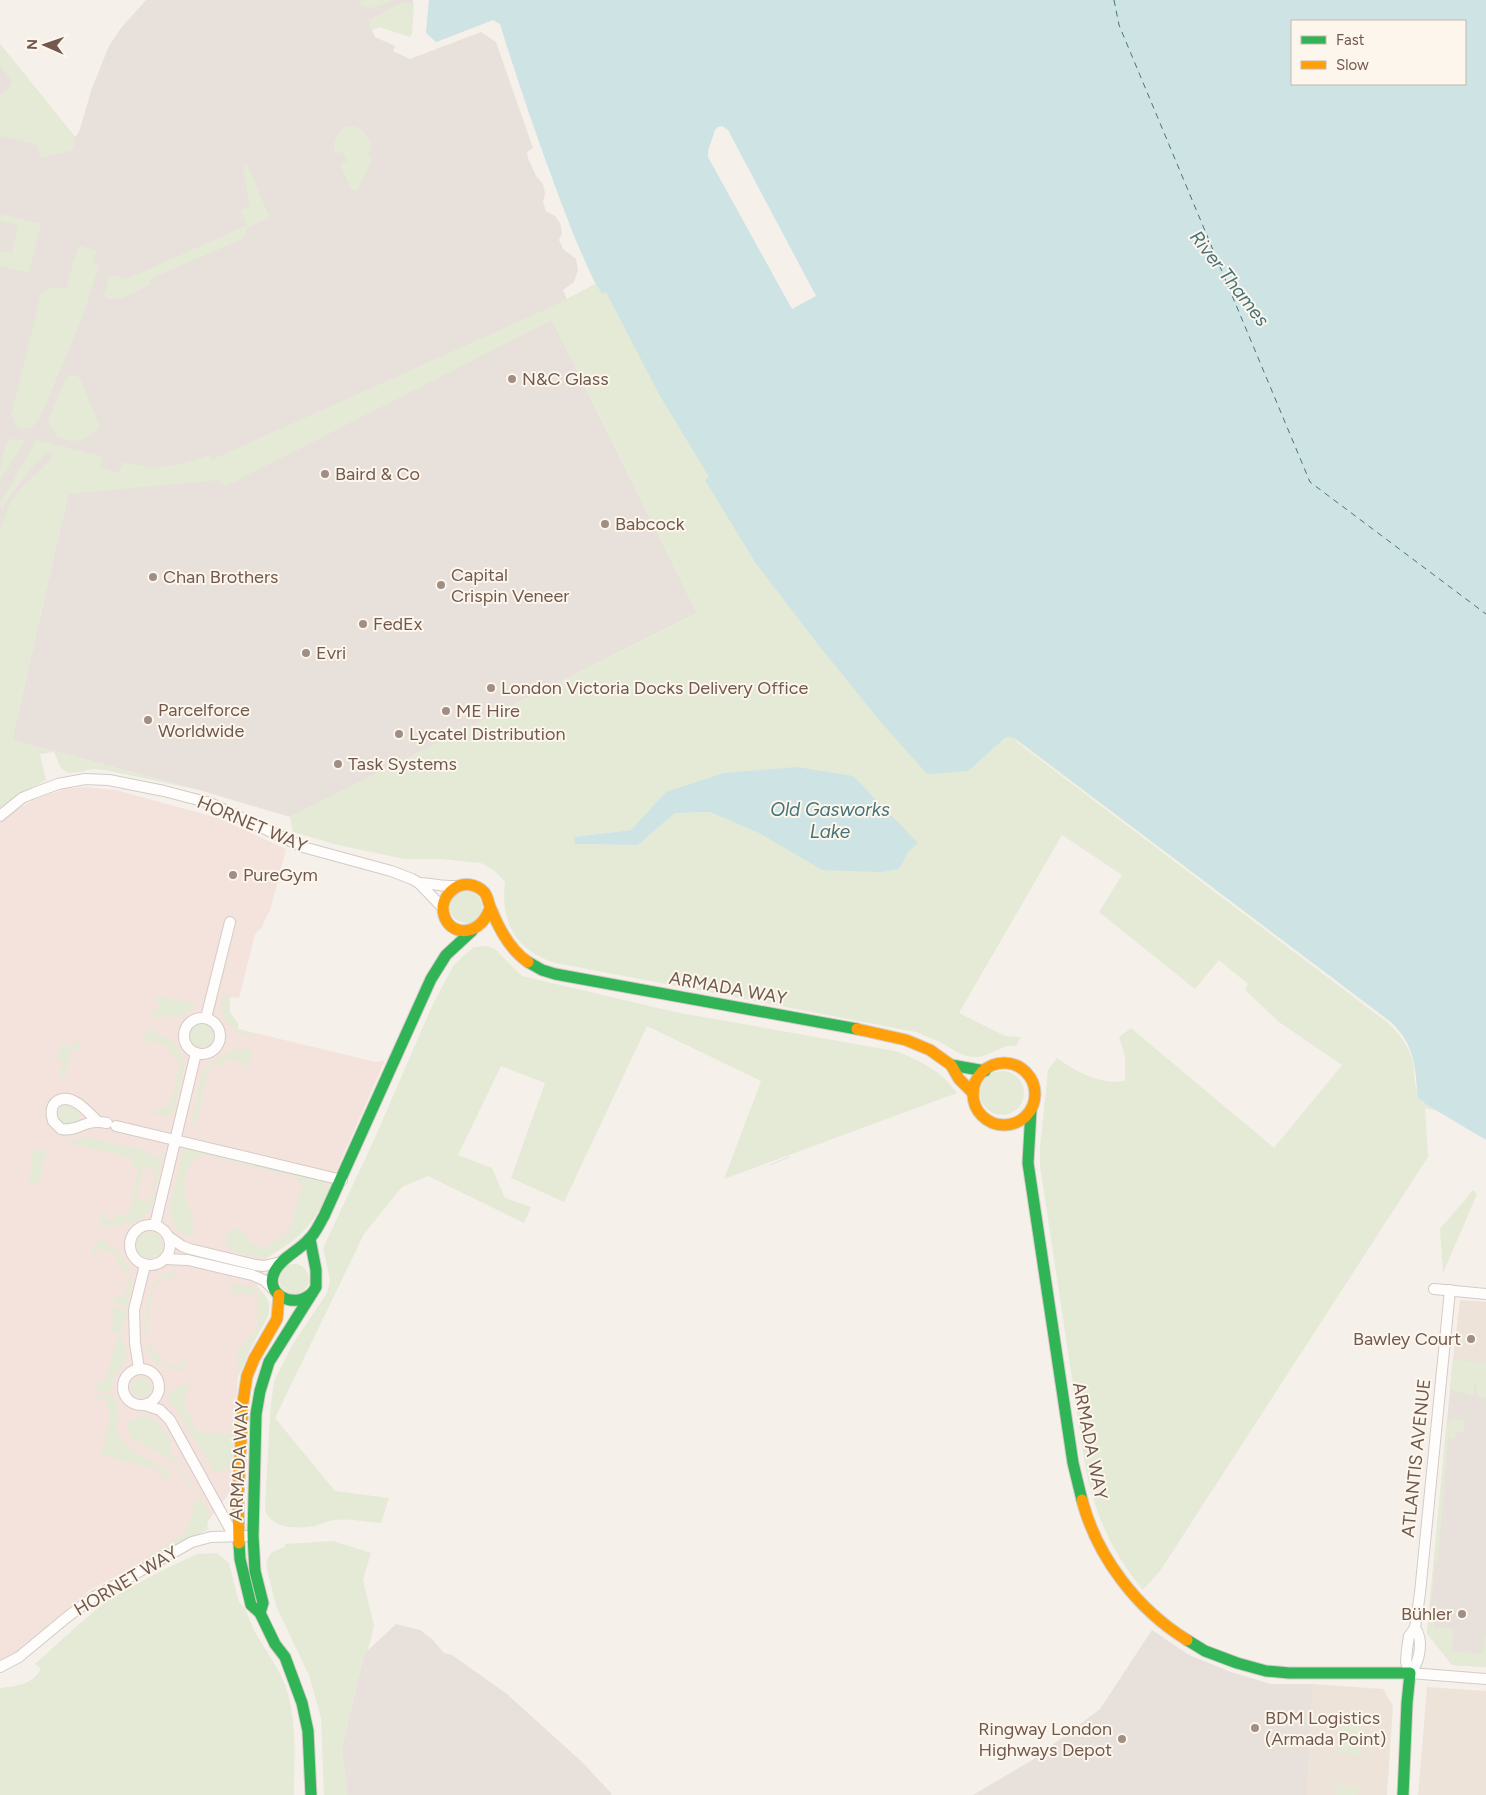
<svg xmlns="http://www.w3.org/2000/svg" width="1486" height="1795" font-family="Figtree,sans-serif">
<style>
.residential{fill:#eee3d9}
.commercial{fill:#f3e3dc}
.industrial{fill:#e8e0db}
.green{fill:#e4ead6;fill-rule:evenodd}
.water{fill:#cee3e4;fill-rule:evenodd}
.pier{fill:#f6f0ea}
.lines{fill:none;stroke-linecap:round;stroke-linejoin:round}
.ferry{stroke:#47747b;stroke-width:1;stroke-dasharray:6 5;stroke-linecap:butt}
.street-casing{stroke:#d3ccc6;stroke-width:12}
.fast-casing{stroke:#d4cdc7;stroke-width:13}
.slow-casing{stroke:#d4cdc7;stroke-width:13}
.street{stroke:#fefdfc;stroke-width:10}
.fast{stroke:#30b455;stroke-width:11}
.slow{stroke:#ff9f0a;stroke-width:11}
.tram{stroke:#e4e2e4;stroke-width:1}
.poi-dot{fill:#a08e85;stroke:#fdf6ec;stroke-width:2}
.labels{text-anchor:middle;stroke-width:4;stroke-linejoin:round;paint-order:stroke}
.poi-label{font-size:18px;fill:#71594e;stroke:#fdf6ec;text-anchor:start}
.street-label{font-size:18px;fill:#71594e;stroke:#fdf6ec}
.water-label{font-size:19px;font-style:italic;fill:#47747b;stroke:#fdf6ec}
</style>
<rect width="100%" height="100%" fill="#f6f0ea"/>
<g class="residential">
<path d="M 1460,1300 L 1486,1302 L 1486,1362 L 1453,1358 Z"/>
<path d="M 1313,1684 L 1383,1689 L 1393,1706 L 1387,1795 L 1307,1795 Z"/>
<path d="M 1427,1687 L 1486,1691 L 1486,1795 L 1418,1795 Z"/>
</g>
<path class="commercial" d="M 85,787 L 116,790 L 218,818 L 286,849 L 270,911 L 266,917 L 262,927 L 255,934 L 239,998 L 230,997 L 230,1012 L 238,1024 L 238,1029 L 376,1062 L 385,1060 L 328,1190 L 296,1238 L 267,1258 L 258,1287 L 268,1301 L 269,1310 L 238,1377 L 230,1492 L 201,1531 L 90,1590 L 0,1666 L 0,823 L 10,813 L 42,796 L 66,789 Z"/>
<g class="industrial">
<path d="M 146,0 L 413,0 L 413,12 L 372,30 L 375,37 L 395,46 L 393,51 L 410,59 L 481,32 L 496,42 L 533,148 L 527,152 L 528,158 L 536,176 L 543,184 L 545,193 L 543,202 L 546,211 L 555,216 L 560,223 L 562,233 L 559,240 L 563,249 L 576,259 L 578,270 L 574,282 L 563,290 L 572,311 L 552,320 L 697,613 L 290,817 L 199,790 L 12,740 L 68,494 L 0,567 L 0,44 L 75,137 L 79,132 L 92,88 L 109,46 L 121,28 Z"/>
<path d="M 1453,1358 L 1486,1362 L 1486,1667 L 1452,1665 L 1427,1633 Z"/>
<path d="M 396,1624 L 420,1630 L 432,1639 L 444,1653 L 452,1655 L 507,1694 L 582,1762 L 611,1793 L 611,1795 L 347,1795 L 342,1748 L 364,1654 Z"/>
<path d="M 1152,1630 L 1189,1655 L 1231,1672 L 1271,1684 L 1313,1684 L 1307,1795 L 973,1795 L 1034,1759 L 1100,1709 Z"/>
</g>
<g class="green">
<path d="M 359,0 L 394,0 L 372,8 L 361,6 Z"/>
<path d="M 429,0 L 670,0 L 1371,929 L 1468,1129 L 1438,1111 L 1425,1108 L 1428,1157 L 1160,1571 L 1143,1590 C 1111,1551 1095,1515 1085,1465 L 1040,1166 L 1040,1148 L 1048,1070 L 1057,1058 C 1076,1072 1101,1085 1125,1081 L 1125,1057 L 1119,1037 L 1131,1028 L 1274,1148 L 1342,1065 L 1279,1022 L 1245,990 L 1248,984 L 1219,960 L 1195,989 L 1099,912 L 1122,875 L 1062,835 L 959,1013 L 1005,1036 L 1021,1037 L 1016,1046 C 1003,1043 991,1056 978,1057 C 961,1058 952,1048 938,1041 C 931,1038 923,1035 916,1032 L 556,963 C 516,951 500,922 505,882 L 495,871 L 481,863 L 441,859 L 404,859 L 338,845 L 293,832 L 290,817 L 697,613 L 552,320 L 226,486 L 218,480 L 68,494 L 12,740 L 199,790 L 105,770 L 92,769 L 81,772 L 68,773 L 61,768 L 54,752 L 40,754 L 46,780 L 15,797 L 0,808 L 0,531 C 4,519 9,501 18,492 C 29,478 44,471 53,455 L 50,451 C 31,464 14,491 1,510 L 0,503 L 37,440 L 103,457 L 100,468 L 119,473 L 123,462 L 151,468 L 181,464 L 210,455 L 211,460 L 551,307 L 595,284 C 558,199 528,112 500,24 L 493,20 L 436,42 L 426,33 ZM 1016,740 L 1391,1022 C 1414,1044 1415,1063 1418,1093 C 1413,1083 1415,1070 1412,1059 C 1408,1044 1398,1033 1388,1023 L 1018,743 ZM 797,767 L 909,851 L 898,869 L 761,834 L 710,812 L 675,813 L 638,845 L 575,844 L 575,837 L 631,830 Z"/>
<path d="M 403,2 L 407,4 L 413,2 L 414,4 L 412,34 L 410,37 L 379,27 L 371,30 L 369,26 L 369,20 Z"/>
<path d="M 0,44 L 75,137 L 73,150 L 40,158 L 38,145 L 0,136 L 0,95 L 9,89 L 12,81 L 0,66 Z"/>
<path d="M 347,126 L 357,127 C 365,133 373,139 371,150 L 367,153 L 372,160 L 358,189 L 355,191 L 351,189 L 340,164 L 347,161 L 342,151 L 335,154 C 332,142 336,131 347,126 Z"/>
<path d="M 246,162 L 269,216 L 268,218 L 248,227 L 242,239 L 150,279 L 151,284 C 138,289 117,306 104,296 L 109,278 L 115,275 L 125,279 L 136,275 L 247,225 L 241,211 L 250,205 L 243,167 Z"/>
<path d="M 1,214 L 41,224 L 29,273 L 0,266 L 0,251 L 12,253 L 18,225 L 0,221 Z"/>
<path d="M 79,246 L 97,250 L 93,263 L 99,265 L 84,313 L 42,414 L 32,428 L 22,428 L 16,426 L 11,416 L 41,294 L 51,287 L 67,289 L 73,262 Z"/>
<path d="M 74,375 L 80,378 L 99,425 C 98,433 82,441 73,441 C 68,441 62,438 57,437 L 47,422 L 65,381 L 69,376 Z"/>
<path d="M 10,439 L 26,440 L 0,480 C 0,468 2,448 10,439 Z"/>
<circle cx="466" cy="907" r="16"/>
<path d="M 488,946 L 495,949 L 522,976 L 675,1012 L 895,1051 C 918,1059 943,1072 957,1093 L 724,1179 L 761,1081 L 647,1026 L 564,1202 L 511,1178 L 545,1083 L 501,1066 L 458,1155 L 492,1168 L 505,1198 L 531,1207 L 524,1223 L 428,1176 L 402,1187 L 364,1234 L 275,1418 L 335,1491 L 389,1498 L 381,1523 C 366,1522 348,1518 334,1520 C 327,1521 321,1524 315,1526 C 297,1529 269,1529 265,1508 L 270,1413 L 274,1381 L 293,1344 L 327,1293 L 330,1280 L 323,1248 L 373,1142 L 433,1004 L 453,966 L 462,957 L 474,947 Z"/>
<path d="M 155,995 L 198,1005 C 186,1016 173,1019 158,1015 L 157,1018 L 153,1015 L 152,1009 L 159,1010 L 160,1003 L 154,1001 Z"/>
<path d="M 223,995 L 230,996 L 230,1012 L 238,1024 L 238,1029 L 252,1033 L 251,1037 L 233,1032 L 234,1029 C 223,1018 218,1010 223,995 Z"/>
<circle cx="201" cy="1035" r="12"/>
<path d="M 155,1029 L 154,1032 C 172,1038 183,1047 184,1067 L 173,1113 L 164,1117 L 151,1113 L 160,1111 L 163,1106 L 170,1107 L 181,1060 L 173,1057 L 173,1054 L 168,1053 L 169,1046 L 147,1041 L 146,1047 L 144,1046 L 145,1034 L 148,1030 Z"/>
<path d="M 73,1041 L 79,1043 L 79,1050 L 71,1049 L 65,1078 L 59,1077 L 62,1061 L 56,1059 L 63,1043 L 65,1044 L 65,1046 L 72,1048 Z"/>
<path d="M 245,1047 L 251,1051 C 251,1057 251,1066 245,1069 L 243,1069 L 244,1062 L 225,1058 L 222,1066 L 210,1066 L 195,1125 L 191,1124 L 202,1075 L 206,1067 L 233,1050 L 244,1051 Z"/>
<circle cx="1002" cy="1093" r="22"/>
<path d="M 69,1104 L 74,1107 L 81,1117 L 80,1120 L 64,1124 C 53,1117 57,1106 69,1104 Z"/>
<path d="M 86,1137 L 143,1150 L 156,1158 L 158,1158 L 159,1154 L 163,1155 L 155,1190 L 152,1189 L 156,1170 L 147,1167 L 143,1169 L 137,1198 L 148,1202 L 151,1194 L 154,1195 C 153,1200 152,1207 149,1211 C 139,1223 122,1226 108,1225 L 107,1229 L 101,1225 L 100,1219 L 103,1211 L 105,1212 L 104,1218 L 114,1221 L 117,1213 L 128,1216 L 139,1169 L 131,1167 L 133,1161 L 131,1158 L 67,1142 Z"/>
<path d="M 184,1148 L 318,1180 L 326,1183 L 330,1191 C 318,1214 307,1232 284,1247 C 276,1252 269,1257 259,1257 C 249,1257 238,1252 229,1249 L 225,1241 L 229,1232 L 233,1228 C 243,1228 246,1236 250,1244 L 269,1248 L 271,1240 L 279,1242 L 281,1234 L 288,1235 L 301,1189 L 301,1184 L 297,1177 L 205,1155 C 188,1156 183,1179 185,1193 C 187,1209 199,1220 191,1236 C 176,1235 170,1219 170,1206 Z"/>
<path d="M 40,1149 L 47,1150 L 38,1185 L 29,1183 L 32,1169 L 31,1153 Z"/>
<path d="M 1473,1190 L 1477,1194 L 1443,1273 L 1440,1229 Z"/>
<circle cx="149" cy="1245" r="13"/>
<path d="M 101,1240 L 105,1240 L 105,1243 C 119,1248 124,1259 131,1271 L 129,1273 L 124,1272 L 122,1266 L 116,1262 L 118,1254 L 97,1248 L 95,1255 L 92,1254 L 94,1245 Z"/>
<circle cx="294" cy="1279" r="15"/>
<path d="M 175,1270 L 173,1278 C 143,1277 152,1320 146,1339 C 144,1332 144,1325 145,1319 C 147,1295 151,1279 175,1270 Z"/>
<path d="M 131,1273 L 132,1282 L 128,1306 L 114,1303 L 115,1296 L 124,1298 Z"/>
<path d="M 229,1283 L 254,1286 L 254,1295 L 232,1293 L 232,1288 Z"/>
<path d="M 257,1287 C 282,1307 263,1324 251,1345 C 246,1354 244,1365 239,1374 L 237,1364 L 238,1349 L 243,1345 L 246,1346 L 246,1339 L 257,1328 L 258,1295 L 257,1295 Z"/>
<path d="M 113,1307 L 127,1311 C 126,1319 122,1325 121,1334 L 110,1332 L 114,1316 L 111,1314 Z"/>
<path d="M 121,1336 C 137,1366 113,1364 112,1390 L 97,1393 L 99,1380 L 106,1381 L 116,1339 Z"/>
<path d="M 151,1343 L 153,1353 L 162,1356 L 162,1365 L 183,1366 L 184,1358 L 185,1358 L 187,1362 L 184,1369 L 179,1372 L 178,1369 C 160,1368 150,1364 147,1344 Z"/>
<path d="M 1453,1359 L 1486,1363 L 1486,1399 L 1477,1396 L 1476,1383 L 1474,1384 L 1474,1396 L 1452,1390 L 1450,1386 Z"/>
<circle cx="141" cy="1387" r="10"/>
<path d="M 190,1383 L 190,1390 L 186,1390 L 185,1414 L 192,1415 L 191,1425 L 197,1426 L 196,1432 L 234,1434 L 232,1469 L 215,1472 L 175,1408 L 167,1400 L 167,1396 L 177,1388 Z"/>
<path d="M 112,1394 L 117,1405 L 116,1413 L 119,1415 C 118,1422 116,1429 119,1435 C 124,1451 154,1462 168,1470 L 169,1476 L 165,1478 L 161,1478 L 162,1470 L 101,1455 C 105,1438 115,1416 105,1399 L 98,1400 L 97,1396 Z"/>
<path d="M 141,1416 C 158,1417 163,1429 172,1442 L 170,1450 L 194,1489 L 192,1490 L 175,1462 L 132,1438 L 127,1428 L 129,1420 L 134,1422 L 136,1418 Z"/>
<path d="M 1453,1420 L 1465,1420 L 1464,1432 L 1456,1432 L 1455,1439 L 1448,1438 L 1438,1562 L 1435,1562 L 1432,1598 L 1430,1600 L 1446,1428 L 1449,1422 Z"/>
<path d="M 195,1498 L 201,1500 L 210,1514 L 207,1526 L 209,1529 L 152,1559 L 149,1555 L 182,1536 C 191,1526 194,1511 195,1498 Z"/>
<path d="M 333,1541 L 371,1553 L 363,1580 L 374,1626 L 368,1650 L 364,1654 L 342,1748 L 347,1795 L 324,1795 L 321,1718 L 309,1675 L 276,1606 L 266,1565 L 268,1558 L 272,1552 L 285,1547 L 285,1544 Z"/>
<path d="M 217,1553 L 229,1563 L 239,1602 C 247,1608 250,1623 255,1632 C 265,1649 278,1667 285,1685 C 298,1720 294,1758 294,1795 L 0,1795 L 0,1688 C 17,1686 32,1685 41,1669 L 35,1664 L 78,1625 L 105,1602 L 157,1573 L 197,1554 Z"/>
<path d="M 1430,1610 L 1435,1617 L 1434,1627 L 1454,1629 L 1452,1651 L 1483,1654 L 1486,1633 L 1486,1667 L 1453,1665 L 1427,1634 Z"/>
<path d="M 1341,1715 L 1363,1716 L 1361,1755 L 1338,1753 Z"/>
<path d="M 1335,1784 L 1358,1786 L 1357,1795 L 1335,1795 Z"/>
</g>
<g class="water">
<path d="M 429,0 L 1486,0 L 1486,1140 L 1424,1103 L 1425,1102 L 1418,1098 C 1415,1066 1415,1045 1391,1022 L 1015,738 L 1006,737 L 968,771 L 927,774 L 880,721 L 820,647 L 755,562 L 705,480 L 709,477 L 660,396 L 606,292 L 602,294 C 582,260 569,223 555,186 C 535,132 517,79 500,24 L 493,20 L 436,42 L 426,33 ZM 1292,21 L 1465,21 L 1465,84 L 1292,84 Z"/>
<path d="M 797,767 L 853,776 L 918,843 L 909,851 L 899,869 L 881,872 L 822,870 L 761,834 L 710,812 L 675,813 L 638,845 L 575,844 L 574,837 L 631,830 L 666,792 L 724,773 Z"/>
</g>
<path class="pier" d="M 722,126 L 728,130 L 816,296 L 792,309 L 708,157 L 708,151 L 715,130 L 718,127 Z"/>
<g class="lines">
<path class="ferry" d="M 1114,0 L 1119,25 L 1310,482 L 1486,614"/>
<g class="street-casing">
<g id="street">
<path d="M 0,816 L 22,798 L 34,793 L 58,784 L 85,779 L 109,780 L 164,791 L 210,803 L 303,847 L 391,871 L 412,879 L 419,883 L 443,908"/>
<path d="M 419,883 C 432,883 444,887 457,886"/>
<circle cx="202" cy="1036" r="18"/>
<path d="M 206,1018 L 230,922"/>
<path d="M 97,1121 C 88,1112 71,1091 56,1102 C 50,1107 51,1114 53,1121 L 61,1129 C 79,1132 85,1118 107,1123"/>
<path d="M 116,1126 L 342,1180"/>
<circle cx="150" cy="1245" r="20"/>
<path d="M 155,1225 L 196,1053"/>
<path d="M 169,1237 L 182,1246 L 190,1249 L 255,1265 L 264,1266 L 281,1262"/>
<path d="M 165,1259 L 188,1260 L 252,1275 L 264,1280 L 273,1289"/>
<path d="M 1434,1289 L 1486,1294"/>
<path d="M 139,1369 L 135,1343 L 134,1310 L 145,1265"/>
<circle cx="141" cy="1387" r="18"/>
<path d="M 145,1405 L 160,1410 L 170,1420 L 234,1536"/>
<path d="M 0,1667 L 19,1657 L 66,1618 L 92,1598 L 192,1542 L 211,1537 L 245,1536"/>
<path d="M 1410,1673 L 1406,1662 L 1407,1649 L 1409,1636 L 1415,1628 L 1420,1593 L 1450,1290"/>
<path d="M 1410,1673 L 1486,1679"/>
<path d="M 1410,1673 C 1420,1662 1424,1640 1415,1628"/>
</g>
</g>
<g class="fast-casing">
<g id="fast">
<path d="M 528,962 L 542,970 L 555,974 L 857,1029"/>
<path d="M 951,1065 L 985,1071"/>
<path d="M 1031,1110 L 1028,1163 L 1073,1463 L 1082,1500"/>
<path d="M 312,1293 C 293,1311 263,1293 275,1271 C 282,1257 299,1251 309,1239 C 316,1233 319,1224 324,1216 L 431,979 L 446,955 L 472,931"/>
<path d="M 239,1543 L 240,1559 L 251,1605 L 260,1613 L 275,1644 L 285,1657 L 302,1703 L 308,1731 L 311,1795"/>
<path d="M 260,1613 L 263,1603 L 255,1571 L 253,1536 L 256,1414 L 260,1391 L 269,1362 L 316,1287 L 316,1270 L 310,1239"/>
<path d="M 1187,1640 L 1205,1651 L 1237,1663 L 1266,1671 L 1289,1673 L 1410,1673 L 1407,1703 L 1403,1795"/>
</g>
</g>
<g class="slow-casing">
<g id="slow">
<path d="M 490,908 C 479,941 442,936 443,906 C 444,899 449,892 455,888 C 464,882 476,884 484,892 C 488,896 488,903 491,909 C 499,929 510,950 528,962"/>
<path d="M 857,1029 L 906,1040 L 930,1050 L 951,1065 L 959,1079 L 973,1093"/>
<circle cx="1004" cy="1094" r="31"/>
<path d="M 1082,1500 C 1097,1557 1137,1609 1187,1640"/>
<path d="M 239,1543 L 238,1498 L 243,1402 L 247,1376 L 254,1359 L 277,1319 L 279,1295"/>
</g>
</g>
<use href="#street" class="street"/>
<use href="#fast" class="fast"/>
<use href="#slow" class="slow"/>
<path class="tram" d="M 770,1165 L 789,1157"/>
</g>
<g class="poi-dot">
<circle cx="512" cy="379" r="5"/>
<circle cx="325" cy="474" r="5"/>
<circle cx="605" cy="524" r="5"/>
<circle cx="153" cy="577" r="5"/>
<circle cx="441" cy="585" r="5"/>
<circle cx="363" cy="624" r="5"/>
<circle cx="306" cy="653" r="5"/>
<circle cx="491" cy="688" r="5"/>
<circle cx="446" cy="711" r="5"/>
<circle cx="148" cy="720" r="5"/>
<circle cx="399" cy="734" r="5"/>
<circle cx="338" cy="764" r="5"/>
<circle cx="233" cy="875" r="5"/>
<circle cx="1471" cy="1339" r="5"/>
<circle cx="1462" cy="1614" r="5"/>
<circle cx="1255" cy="1728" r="5"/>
<circle cx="1122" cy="1739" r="5"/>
</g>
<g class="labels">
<g class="poi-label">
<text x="522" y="385">N&amp;C Glass</text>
<text x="335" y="480">Baird &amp; Co</text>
<text x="615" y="530">Babcock</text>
<text x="451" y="581">Capital<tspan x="451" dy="21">Crispin Veneer</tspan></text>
<text x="163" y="583">Chan Brothers</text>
<text x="373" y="630">FedEx</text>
<text x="316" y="659">Evri</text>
<text x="501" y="694">London Victoria Docks Delivery Office</text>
<text x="158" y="716">Parcelforce<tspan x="158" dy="21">Worldwide</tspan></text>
<text x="456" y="717">ME Hire</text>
<text x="409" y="740">Lycatel Distribution</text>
<text x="348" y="770">Task Systems</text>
<text x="243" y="881">PureGym</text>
<text x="1461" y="1345" text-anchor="end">Bawley Court</text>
<text x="1452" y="1620" text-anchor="end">Bühler</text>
<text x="1265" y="1724">BDM Logistics<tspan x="1265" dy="21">(Armada Point)</tspan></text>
<text x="1112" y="1735" text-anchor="end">Ringway London<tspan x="1112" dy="21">Highways Depot</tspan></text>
</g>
<g class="street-label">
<text transform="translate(252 824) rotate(23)" y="6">HORNET WAY</text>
<text transform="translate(728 988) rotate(10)" y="6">ARMADA WAY</text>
<text transform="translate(1090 1441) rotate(79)" y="6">ARMADA WAY</text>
<text transform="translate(1416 1458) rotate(-84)" y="6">ATLANTIS AVENUE</text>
<text transform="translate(239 1461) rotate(-87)" y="6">ARMADA WAY</text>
<text transform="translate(126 1581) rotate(-31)" y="6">HORNET WAY</text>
</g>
<g class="water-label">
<text transform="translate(1230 278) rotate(52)" y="7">River Thames</text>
<text x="830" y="816">Old Gasworks<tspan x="830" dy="22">Lake</tspan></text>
</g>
</g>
<rect x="1291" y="20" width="175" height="65" fill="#fdf6ec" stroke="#c5b7ad"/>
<rect x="1301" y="36" width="25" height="8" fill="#30b455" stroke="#c5b7ad"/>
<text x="1336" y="45" font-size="15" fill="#71594e">Fast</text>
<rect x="1301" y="61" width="25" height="8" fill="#ff9f0a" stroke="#c5b7ad"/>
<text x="1336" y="70" font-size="15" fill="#71594e">Slow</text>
<g transform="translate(45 45) rotate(272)" stroke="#fdf6ec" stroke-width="4" paint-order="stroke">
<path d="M0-4L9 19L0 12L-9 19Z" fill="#71594e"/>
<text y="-8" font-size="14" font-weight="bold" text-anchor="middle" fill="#71594e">N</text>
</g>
</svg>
